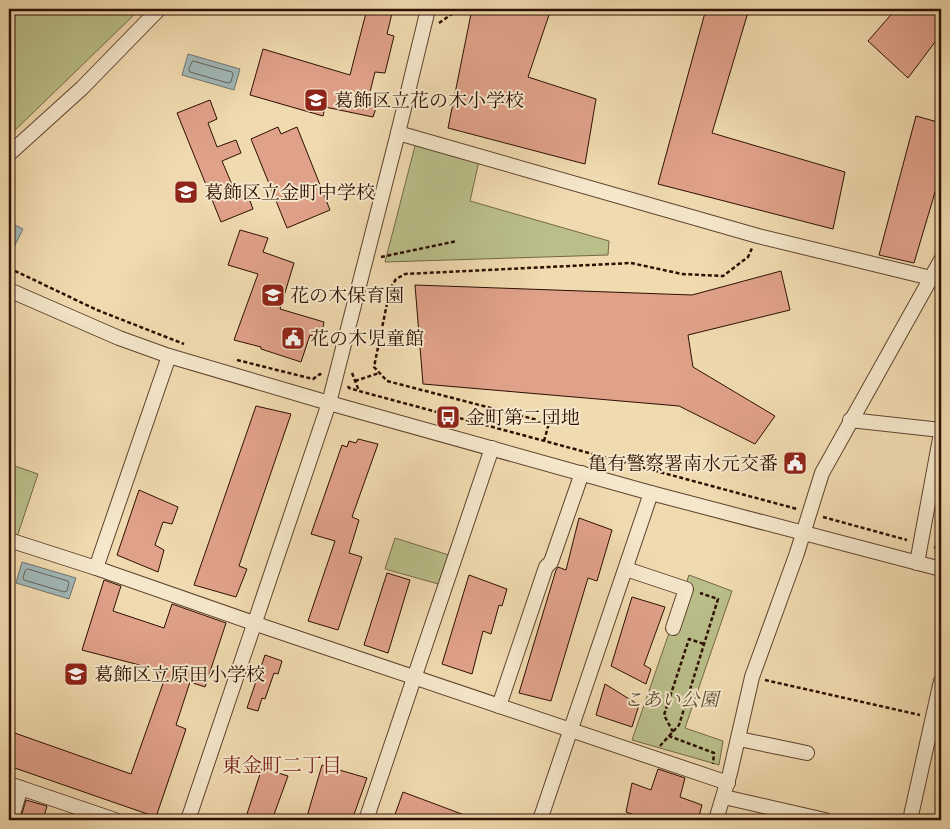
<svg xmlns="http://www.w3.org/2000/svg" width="950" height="829" font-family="'IM FELL English','Noto Serif JP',serif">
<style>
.green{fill:#babf8a;stroke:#746746}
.water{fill:#a0b7b7;stroke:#72746f}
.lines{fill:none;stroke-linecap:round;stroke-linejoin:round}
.shore{stroke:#66635c;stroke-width:1}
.building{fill:#e0a189;stroke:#2d0f02}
.minor-casing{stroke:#5e422d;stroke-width:16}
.path{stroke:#2d0f02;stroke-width:2.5;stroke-dasharray:4 2.5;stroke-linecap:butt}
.minor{stroke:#f5e7cb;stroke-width:14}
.labels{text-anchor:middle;stroke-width:4;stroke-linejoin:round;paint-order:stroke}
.poi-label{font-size:19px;fill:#2d0f02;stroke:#f5e7cb;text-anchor:start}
.park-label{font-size:19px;font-style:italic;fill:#5e4d32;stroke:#f5e7cb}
.neighbourhood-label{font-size:20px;fill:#7a1f14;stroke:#f5e7cb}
</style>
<rect width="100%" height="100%" fill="#f0daaf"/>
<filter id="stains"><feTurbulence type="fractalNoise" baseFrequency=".004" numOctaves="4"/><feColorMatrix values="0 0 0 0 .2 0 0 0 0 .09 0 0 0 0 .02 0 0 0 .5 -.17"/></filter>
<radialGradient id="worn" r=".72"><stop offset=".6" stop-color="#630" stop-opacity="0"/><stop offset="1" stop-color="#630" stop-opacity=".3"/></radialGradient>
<g class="green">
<path d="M 9,9 L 140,9 L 9,136 Z"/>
<path d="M 416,142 L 479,161 L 470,201 L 609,241 L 608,255 L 385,262 Z"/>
<path d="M 9,464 L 38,474 L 16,540 L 9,537 Z"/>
<path d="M 395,538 L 452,556 L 442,585 L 385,569 Z"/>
<path d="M 689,575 L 732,591 L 685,728 L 723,741 L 719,765 L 632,740 Z"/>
</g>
<g class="water">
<path d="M 188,54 L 240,69 L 234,90 L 182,75 Z"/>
<path d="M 9,222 L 23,229 L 12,251 L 9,250 Z"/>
<path d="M 22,562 L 76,578 L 69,599 L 16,583 Z"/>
</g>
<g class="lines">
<g class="shore">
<path d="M 193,61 L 232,72 L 233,74 L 231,82 L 228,83 L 190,72 L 189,69 Z"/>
<path d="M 28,569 L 68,581 L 69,583 L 67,591 L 64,592 L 24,580 L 23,578 L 25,571 Z"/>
</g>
</g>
<g class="building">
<path d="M 367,9 L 393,9 L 387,34 L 394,36 L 385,73 L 375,72 L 369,96 L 379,99 L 373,117 L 325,107 L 323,116 L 250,95 L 263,49 L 350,75 Z"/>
<path d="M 472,9 L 551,9 L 528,77 L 596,99 L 585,164 L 448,128 Z"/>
<path d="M 706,9 L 749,9 L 712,133 L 845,172 L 833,229 L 658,184 Z"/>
<path d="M 896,9 L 941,9 L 941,34 L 908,78 L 868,41 Z"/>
<path d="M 210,100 L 217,119 L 208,123 L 217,147 L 236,140 L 241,153 L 222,161 L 236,194 L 246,190 L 253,209 L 221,222 L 177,113 Z"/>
<path d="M 916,116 L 941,123 L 941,172 L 914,263 L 879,255 Z"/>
<path d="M 278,127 L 281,134 L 297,127 L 330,210 L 287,228 L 251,139 Z"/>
<path d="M 240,230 L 268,238 L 263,252 L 294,263 L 280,309 L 324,322 L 321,338 L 310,335 L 301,362 L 261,349 L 261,347 L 234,340 L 258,274 L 228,265 Z"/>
<path d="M 781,271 L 790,310 L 688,335 L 693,367 L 775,416 L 755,444 L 679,406 L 423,384 L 415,285 L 692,295 Z"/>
<path d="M 256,406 L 291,414 L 239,566 L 247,569 L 236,597 L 194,585 Z"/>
<path d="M 358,439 L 378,444 L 352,517 L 359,520 L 349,553 L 362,557 L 338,630 L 308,621 L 335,541 L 311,534 L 342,445 L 347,447 L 349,441 L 356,443 Z"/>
<path d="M 139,490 L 178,507 L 172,524 L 163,522 L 155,545 L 164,550 L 158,572 L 117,555 Z"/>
<path d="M 579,518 L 612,530 L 597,581 L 588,578 L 551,701 L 519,693 L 556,570 L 558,567 L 566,570 Z"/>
<path d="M 387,573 L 410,580 L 388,653 L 364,645 Z"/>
<path d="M 469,575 L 507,589 L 502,606 L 499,605 L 491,634 L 483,631 L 472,674 L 442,664 Z"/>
<path d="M 104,580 L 121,586 L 113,611 L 164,628 L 172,604 L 226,623 L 205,687 L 190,682 L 176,725 L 186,729 L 156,817 L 9,766 L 9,731 L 131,774 L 166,675 L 151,668 L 82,650 Z"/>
<path d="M 632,597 L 665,607 L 644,665 L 651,669 L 646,684 L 611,666 Z"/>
<path d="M 265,655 L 282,661 L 278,674 L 274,673 L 265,699 L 262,698 L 258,711 L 247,708 Z"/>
<path d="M 605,684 L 639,705 L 632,727 L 596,715 Z"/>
<path d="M 322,765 L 367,778 L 352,820 L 306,820 Z"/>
<path d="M 262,768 L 288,776 L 272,820 L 245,820 Z"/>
<path d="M 658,769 L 685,778 L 680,797 L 702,805 L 698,820 L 648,820 L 626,812 L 632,783 L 651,790 Z"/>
<path d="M 403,792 L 475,819 L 475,820 L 393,820 Z"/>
<path d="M 26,800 L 47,806 L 43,820 L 20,820 Z"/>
</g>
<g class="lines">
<g class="minor-casing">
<g id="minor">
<path d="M 398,133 L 758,236 L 931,278"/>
<path d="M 9,154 L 82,88 L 159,9"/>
<path d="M 9,290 L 119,338 L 169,356 L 329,403 L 651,493 L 941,569"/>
<path d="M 850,420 L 941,430"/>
<path d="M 9,540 L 96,568 L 268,628 L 728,783"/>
<path d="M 917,563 L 941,433"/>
<path d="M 96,568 L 169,356"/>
<path d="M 626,569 L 686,589 L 673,628"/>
<path d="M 499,706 L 546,567 L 551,562 L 582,473"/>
<path d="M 739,739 L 807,753"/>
<path d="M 9,784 L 115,820"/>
<path d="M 724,797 L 825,820"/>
<path d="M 11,820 L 21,788"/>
<path d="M 188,820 L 329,403 L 398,133 L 428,9"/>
<path d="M 366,820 L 492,448"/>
<path d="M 540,820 L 651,493"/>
<path d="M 716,820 L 730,773 L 752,677 L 797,553 L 822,473 L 941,260"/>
<path d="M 910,820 L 941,681"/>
</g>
</g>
<g class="path">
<path d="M 439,23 L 459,9"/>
<path d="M 381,257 L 457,241"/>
<path d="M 9,268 L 97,310 L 184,344"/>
<path d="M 237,360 L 313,379 L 320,374 L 322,376"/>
<path d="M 352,373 L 359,391 L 797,509"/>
<path d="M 355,381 L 379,373"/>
<path d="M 348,386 L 349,388 L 359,391"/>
<path d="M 544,441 L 549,423 L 387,381 L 374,367 L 390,289 L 396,279 L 405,274 L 631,263 L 682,274 L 723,276 L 748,257 L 752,248"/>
<path d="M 823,517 L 907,540"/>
<path d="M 934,547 L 941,549"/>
<path d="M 765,680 L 920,715"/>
<path d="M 673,732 L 664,715 L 689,639 L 704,644"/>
<path d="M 669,736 L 679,725 L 718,599 L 700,593"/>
<path d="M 660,746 L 669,736 L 714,753 L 713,764"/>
</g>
<use href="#minor" class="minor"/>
</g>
<defs>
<g id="school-square" transform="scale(1.25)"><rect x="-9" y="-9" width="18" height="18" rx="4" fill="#8f2418" stroke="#f5e7cb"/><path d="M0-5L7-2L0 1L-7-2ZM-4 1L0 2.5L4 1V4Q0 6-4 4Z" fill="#fff"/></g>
<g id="civic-square" transform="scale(1.25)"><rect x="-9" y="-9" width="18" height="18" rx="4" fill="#8f2418" stroke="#f5e7cb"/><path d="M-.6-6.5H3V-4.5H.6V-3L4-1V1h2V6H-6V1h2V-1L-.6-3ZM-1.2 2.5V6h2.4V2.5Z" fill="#fff"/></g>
<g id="bus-square" transform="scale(1.25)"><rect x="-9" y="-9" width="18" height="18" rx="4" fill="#8f2418" stroke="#f5e7cb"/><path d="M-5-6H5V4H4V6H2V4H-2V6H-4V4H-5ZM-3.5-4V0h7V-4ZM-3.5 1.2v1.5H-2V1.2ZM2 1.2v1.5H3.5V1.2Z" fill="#fff"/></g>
</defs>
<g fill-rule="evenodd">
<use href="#school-square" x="316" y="100"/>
<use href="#school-square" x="186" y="192"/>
<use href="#school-square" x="273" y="295"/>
<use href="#civic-square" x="293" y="338"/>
<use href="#bus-square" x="448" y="417"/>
<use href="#civic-square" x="795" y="463"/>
<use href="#school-square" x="76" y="674"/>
</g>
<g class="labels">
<g class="poi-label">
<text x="334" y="107">葛飾区立花の木小学校</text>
<text x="204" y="199">葛飾区立金町中学校</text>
<text x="290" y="302">花の木保育園</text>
<text x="310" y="345">花の木児童館</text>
<text x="466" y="424">金町第二団地</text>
<text x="778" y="470" text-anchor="end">亀有警察署南水元交番</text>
<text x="94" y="681">葛飾区立原田小学校</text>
</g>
<g class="park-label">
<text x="671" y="706">こあい公園</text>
</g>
<g class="neighbourhood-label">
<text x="282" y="772">東金町二丁目</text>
</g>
</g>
<rect width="950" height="829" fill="none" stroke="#f0daaf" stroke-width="30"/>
<rect x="10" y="10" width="930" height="809" fill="none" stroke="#2d0f02" stroke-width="2.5"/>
<rect x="15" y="15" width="920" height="799" fill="none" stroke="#2d0f02"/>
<rect width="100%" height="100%" filter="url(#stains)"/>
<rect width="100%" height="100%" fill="url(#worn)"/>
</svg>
